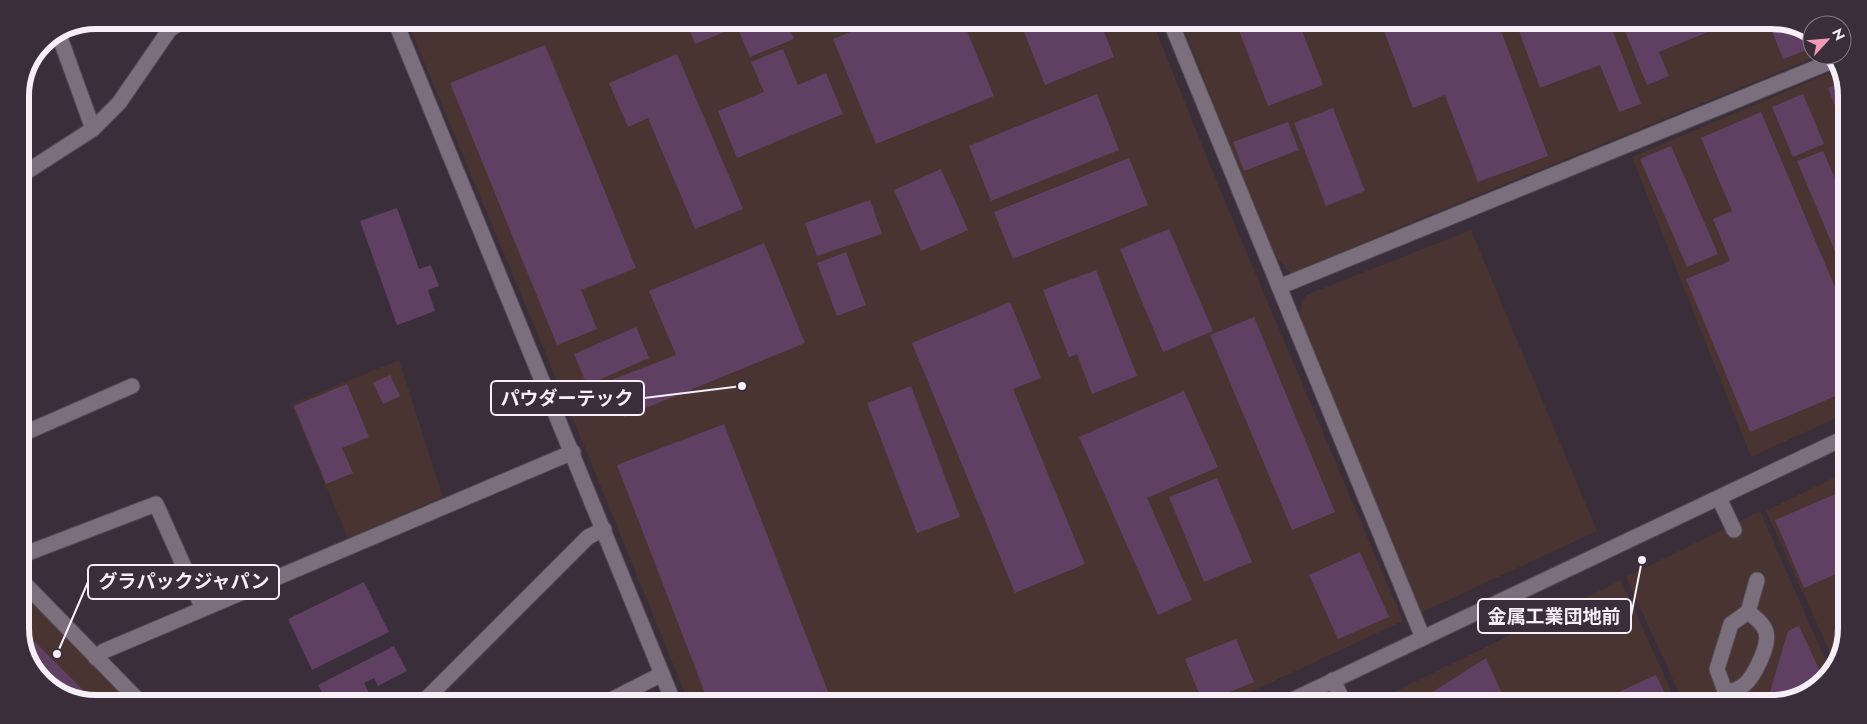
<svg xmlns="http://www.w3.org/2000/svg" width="1867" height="724" font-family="Jost,'Noto Sans JP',sans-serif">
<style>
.industrial{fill:#493431}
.building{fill:#5f4063}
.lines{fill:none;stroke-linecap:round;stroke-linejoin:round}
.minor-casing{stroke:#534a54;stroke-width:17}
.minor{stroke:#7c6f7d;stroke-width:15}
.rim{fill:none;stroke:#f6eff7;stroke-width:6}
.leader{fill:none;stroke:#f6eff7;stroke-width:2}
.callout-dot{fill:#f6eff7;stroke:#392e3a;stroke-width:2}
.callout{fill:#392e3a;stroke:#f6eff7;stroke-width:2}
.callout-label{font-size:19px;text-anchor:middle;font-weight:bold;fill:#f6eff7}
</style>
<rect width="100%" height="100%" fill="#392e3a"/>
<g class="industrial">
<path d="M 407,21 L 1153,23 L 1221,192 L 1403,621 L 1227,703 L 688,701 L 585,448 Z"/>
<path d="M 1182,23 L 1796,24 L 1812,35 L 1812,55 L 1820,55 L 1400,227 L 1291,274 L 1271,252 Z"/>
<path d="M 1839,69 L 1847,90 L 1845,414 L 1751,457 L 1632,157 Z"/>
<path d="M 1471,230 L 1597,531 L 1414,616 L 1298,315 L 1306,295 Z"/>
<path d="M 399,360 L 443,497 L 348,538 L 291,404 Z"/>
<path d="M 1843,473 L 1843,653 L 1835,664 L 1766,511 Z"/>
<path d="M 1760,511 L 1830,670 L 1817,689 L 1772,704 L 1684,704 L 1626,577 Z"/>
<path d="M 1621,580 L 1677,704 L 1374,703 L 1376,701 Z"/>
<path d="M 20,590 L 133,700 L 71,700 L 36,675 L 20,634 Z"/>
</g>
<g class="building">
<path d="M 699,21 L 787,22 L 794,39 L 750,57 L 737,27 L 695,44 L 688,26 Z"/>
<path d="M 875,22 L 963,22 L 994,96 L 876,144 L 833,39 Z"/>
<path d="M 1020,22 L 1100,22 L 1114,57 L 1045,85 Z"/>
<path d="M 1236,23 L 1299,23 L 1323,85 L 1268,106 Z"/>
<path d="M 1381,23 L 1498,23 L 1548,156 L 1478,182 L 1445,95 L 1413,108 Z"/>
<path d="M 1516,23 L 1610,24 L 1641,104 L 1619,112 L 1600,65 L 1540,88 Z"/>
<path d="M 1622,24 L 1728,24 L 1659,52 L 1669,76 L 1647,85 Z"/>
<path d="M 1769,24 L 1796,24 L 1812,35 L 1812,48 L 1783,59 Z"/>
<path d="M 545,45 L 636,268 L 581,290 L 597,329 L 557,345 L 450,83 Z"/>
<path d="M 783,49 L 798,85 L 826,73 L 843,114 L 737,158 L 718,111 L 764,92 L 751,62 Z"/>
<path d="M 677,54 L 743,209 L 695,229 L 648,118 L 628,127 L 609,83 Z"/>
<path d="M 1843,81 L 1847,90 L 1846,134 L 1828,88 Z"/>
<path d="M 1097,94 L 1119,150 L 991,201 L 969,146 Z"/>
<path d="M 1803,94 L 1824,144 L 1793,157 L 1772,107 Z"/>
<path d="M 1333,108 L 1365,191 L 1326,206 L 1294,123 Z"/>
<path d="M 1761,112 L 1845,311 L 1845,392 L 1750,432 L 1686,279 L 1730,261 L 1713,219 L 1732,211 L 1701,138 Z"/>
<path d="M 1288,122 L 1299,150 L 1244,171 L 1233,142 Z"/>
<path d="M 1671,146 L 1718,254 L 1687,267 L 1640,159 Z"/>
<path d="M 1823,151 L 1835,178 L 1846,173 L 1846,277 L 1797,161 Z"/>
<path d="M 1129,158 L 1148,205 L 1013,259 L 994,212 Z"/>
<path d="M 941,169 L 968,230 L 921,251 L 894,190 Z"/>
<path d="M 870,200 L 882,234 L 817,256 L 805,223 Z"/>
<path d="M 397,208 L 419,269 L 431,265 L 439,286 L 428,290 L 435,311 L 397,325 L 360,221 Z"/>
<path d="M 1169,229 L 1213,331 L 1163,352 L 1120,249 Z"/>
<path d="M 764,243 L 805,343 L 624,417 L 609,381 L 676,355 L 649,291 Z"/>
<path d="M 846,252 L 866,305 L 837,316 L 817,263 Z"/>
<path d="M 1096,270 L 1137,376 L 1092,394 L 1077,354 L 1069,357 L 1043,290 Z"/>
<path d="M 1010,302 L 1041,378 L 1013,389 L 1085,564 L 1015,593 L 912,343 Z"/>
<path d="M 1254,317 L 1335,512 L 1292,530 L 1210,335 Z"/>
<path d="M 636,327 L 649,358 L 587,385 L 574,354 Z"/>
<path d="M 390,375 L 400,396 L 383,404 L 373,383 Z"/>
<path d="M 347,384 L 369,437 L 342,448 L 353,473 L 326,484 L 294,406 Z"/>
<path d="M 911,386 L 960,517 L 917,533 L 867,403 Z"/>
<path d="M 1184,391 L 1218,467 L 1147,498 L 1192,600 L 1158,615 L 1079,437 Z"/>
<path d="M 724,424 L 832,702 L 708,701 L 617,465 Z"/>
<path d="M 1217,478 L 1252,562 L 1204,582 L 1169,497 Z"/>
<path d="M 1838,493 L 1844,507 L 1843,571 L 1804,588 L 1775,520 Z"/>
<path d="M 1360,552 L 1389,617 L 1338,639 L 1309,575 Z"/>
<path d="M 364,582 L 389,632 L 312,670 L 288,619 Z"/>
<path d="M 1799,626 L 1824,680 L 1817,689 L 1773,704 L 1769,695 L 1788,631 Z"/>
<path d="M 20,627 L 93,700 L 71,700 L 36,675 L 20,634 Z"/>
<path d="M 1236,639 L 1254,682 L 1203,703 L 1185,659 Z"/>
<path d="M 394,646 L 407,671 L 378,686 L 374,678 L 364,683 L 369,693 L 355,701 L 326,701 L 318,685 Z"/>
<path d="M 1486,658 L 1506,703 L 1415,703 Z"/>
<path d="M 1656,675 L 1670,704 L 1592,704 Z"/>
</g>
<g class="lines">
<g class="minor-casing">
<g id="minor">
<path d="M 395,21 L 673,701"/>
<path d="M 1171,23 L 1423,638"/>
<path d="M 59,35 L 93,129"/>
<path d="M 20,176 L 93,129 L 119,103 L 170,29 L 185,20"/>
<path d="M 1279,287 L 1835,60"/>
<path d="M 20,435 L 132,386"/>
<path d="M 1719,498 L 1734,530"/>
<path d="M 20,556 L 156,504 L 203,609"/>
<path d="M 20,579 L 138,700"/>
<path d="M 96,658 L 104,651 L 573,452"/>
<path d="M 1333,680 L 1344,703"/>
<path d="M 1726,694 L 1717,669 L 1731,624 L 1748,612"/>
<path d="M 424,701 L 588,537 L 604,529"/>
<path d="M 609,701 L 662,674"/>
<path d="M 1286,703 L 1844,438"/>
<path d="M 1730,704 L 1726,694 C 1732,691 1739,689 1744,685 C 1754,677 1770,645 1766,632 C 1763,623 1755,617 1748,612 L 1757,580"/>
</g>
</g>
<use href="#minor" class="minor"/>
</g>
<path d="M0 0H1867V724H0ZM96 29H1771A67 67 0 0 1 1838 96V628A67 67 0 0 1 1771 695H96A67 67 0 0 1 29 628V96A67 67 0 0 1 96 29Z" fill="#392e3a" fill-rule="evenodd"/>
<path class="rim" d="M96 29H1771A67 67 0 0 1 1838 96V628A67 67 0 0 1 1771 695H96A67 67 0 0 1 29 628V96A67 67 0 0 1 96 29Z"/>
<path class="leader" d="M742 386L644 398M57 654L88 582M1642 560L1631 616"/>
<g class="callout-dot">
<circle cx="742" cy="386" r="5"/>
<circle cx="57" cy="654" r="5"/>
<circle cx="1642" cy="560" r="5"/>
</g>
<g class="callout">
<rect x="491" y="381" width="153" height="34" rx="5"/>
<rect x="88" y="565" width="191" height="34" rx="5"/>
<rect x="1478" y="599" width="153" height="34" rx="5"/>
</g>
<g class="callout-label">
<text x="567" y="405">パウダーテック</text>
<text x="184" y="588">グラパックジャパン</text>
<text x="1554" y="623">金属工業団地前</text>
</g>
<g transform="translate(1827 40) rotate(64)"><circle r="24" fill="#392e3a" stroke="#857b86"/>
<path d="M0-4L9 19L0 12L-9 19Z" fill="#f09ab5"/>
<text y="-8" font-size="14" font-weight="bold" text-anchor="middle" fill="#f6eff7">N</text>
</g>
</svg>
